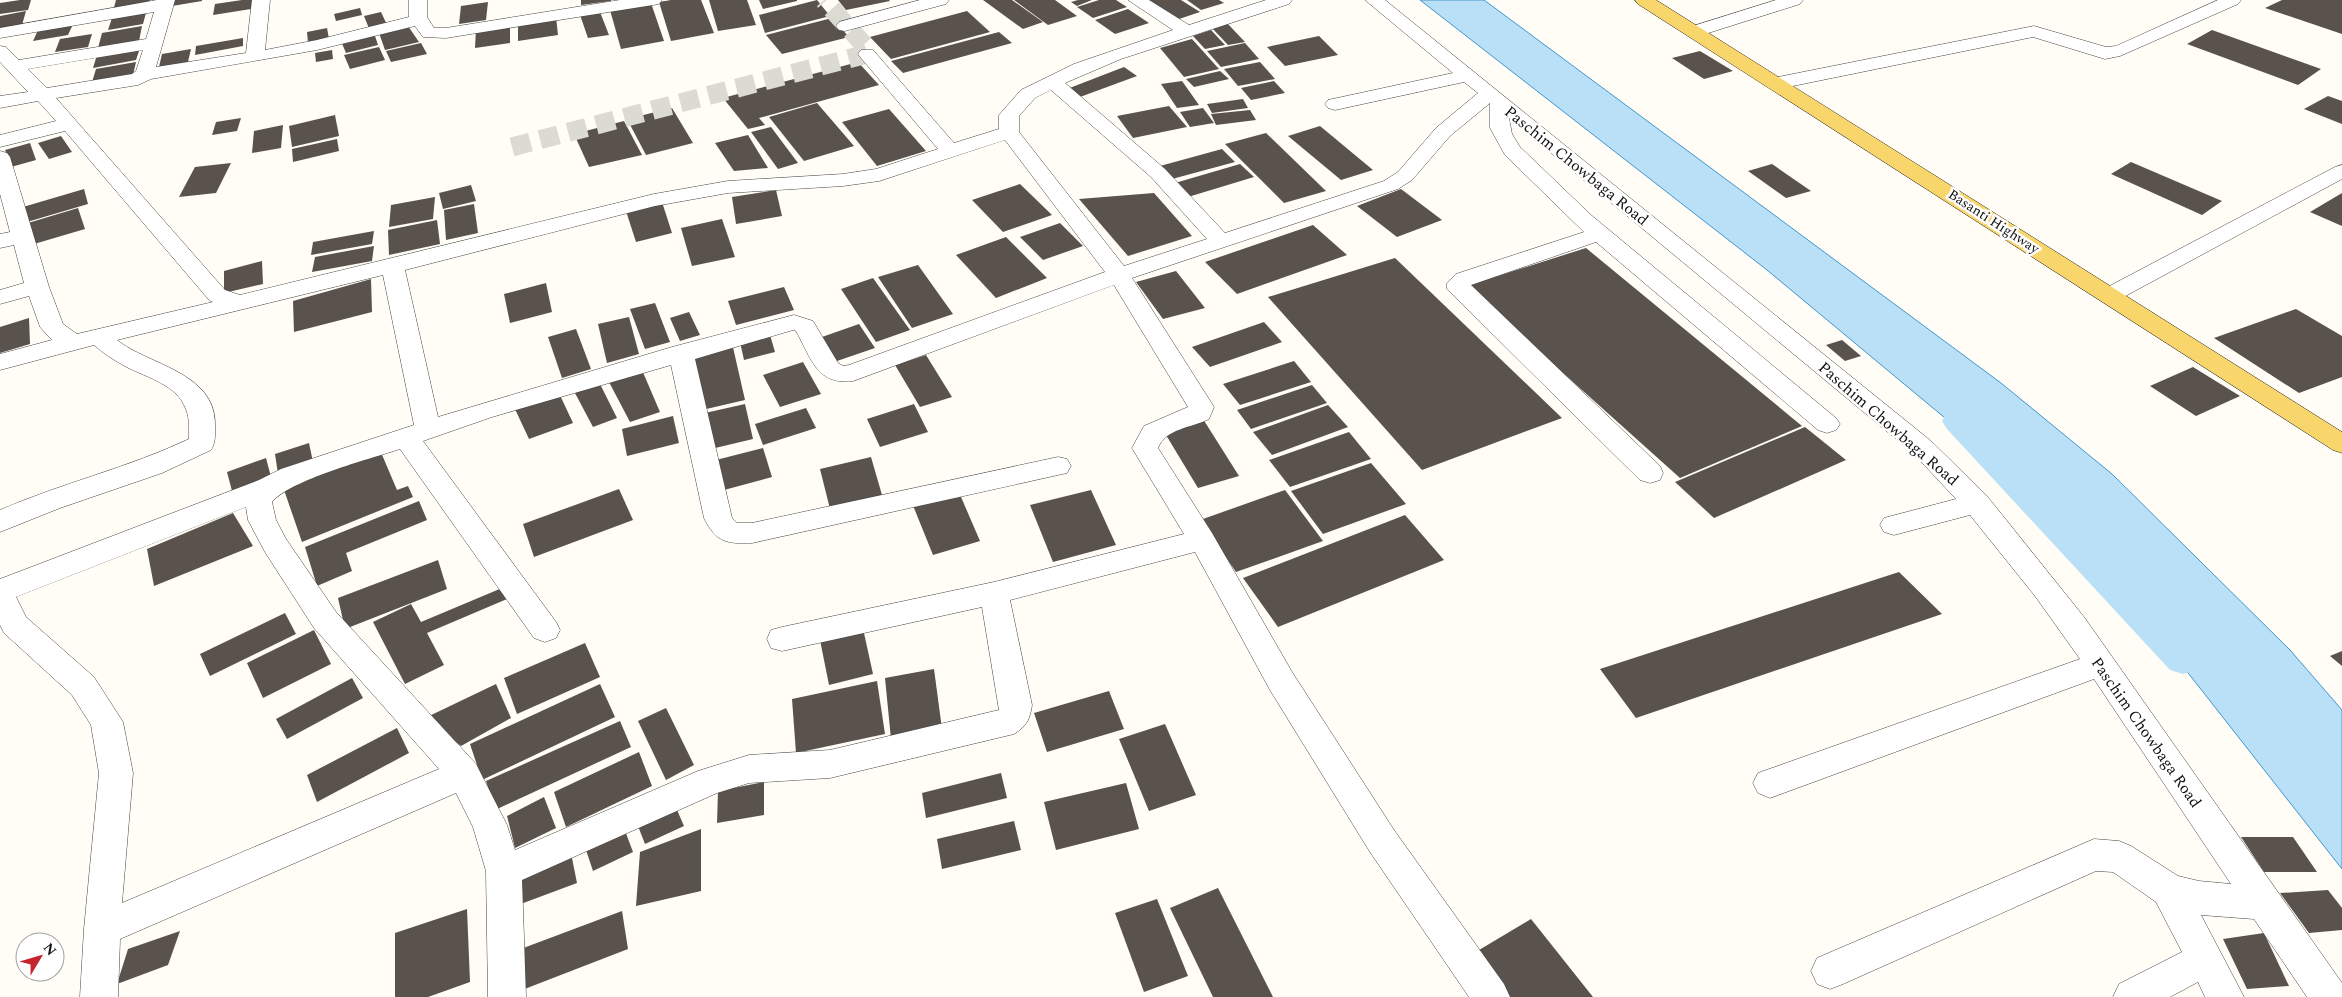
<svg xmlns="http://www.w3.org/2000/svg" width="2342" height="997" font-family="Spectral,serif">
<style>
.water{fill:#b9e0f7;stroke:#3f96cf}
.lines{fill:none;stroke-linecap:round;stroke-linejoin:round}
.canal{fill:#b9e0f7;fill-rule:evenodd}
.building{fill:#5a524d}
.minor-tunnel{stroke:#dbdad3;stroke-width:19;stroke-dasharray:19 10;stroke-linecap:butt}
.minor-casing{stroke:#444;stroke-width:1}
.major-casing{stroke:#222;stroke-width:1}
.minor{fill:#fff;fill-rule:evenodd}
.major{fill:#f9d66b;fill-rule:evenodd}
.labels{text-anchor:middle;stroke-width:5;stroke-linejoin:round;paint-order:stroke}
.far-street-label{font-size:14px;fill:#111;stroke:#fff}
.street-label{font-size:16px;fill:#111;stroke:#fff}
</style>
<rect width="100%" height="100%" fill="#fffdf5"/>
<path class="water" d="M 1420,0 L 1484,0 L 2001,383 L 2112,474 L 2290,650 L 2342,710 L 2342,869 L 2141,613 L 2028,487 L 1767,270 Z"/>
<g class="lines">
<path class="canal" d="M 1958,410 L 1969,413 L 2196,648 L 2202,659 L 2196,670 L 2183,674 L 2170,670 L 1947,429 L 1942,421 L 1947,413 Z"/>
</g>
<g class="building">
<path d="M 20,0 L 31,0 L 28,10 L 0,14 L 0,3 Z"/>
<path d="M 116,0 L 150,0 L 149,5 L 113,11 Z"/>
<path d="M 174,0 L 202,0 L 202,1 L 172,6 Z"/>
<path d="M 242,0 L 252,0 L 251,9 L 213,15 L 215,4 Z"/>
<path d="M 581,0 L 611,0 L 611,1 L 581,5 Z"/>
<path d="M 671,0 L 701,0 L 714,33 L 671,41 L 659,2 Z"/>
<path d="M 709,0 L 747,0 L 756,25 L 718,31 Z"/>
<path d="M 759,0 L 797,0 L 797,1 L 763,9 Z"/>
<path d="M 817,0 L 830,16 L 765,33 L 759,15 Z"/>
<path d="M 838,0 L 889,0 L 890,1 L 846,10 Z"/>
<path d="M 983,0 L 1012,0 L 1043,22 L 1023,29 Z"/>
<path d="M 1014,0 L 1055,0 L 1077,16 L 1048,25 Z"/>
<path d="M 1078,0 L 1092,0 L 1077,6 L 1071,2 Z"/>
<path d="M 1099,0 L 1116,0 L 1127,7 L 1093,18 L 1077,7 Z"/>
<path d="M 1144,0 L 1181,0 L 1200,12 L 1176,20 Z"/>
<path d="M 1187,0 L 1219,0 L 1224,3 L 1201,10 Z"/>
<path d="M 2282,0 L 2342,0 L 2342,34 L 2265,8 Z"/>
<path d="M 488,2 L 486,20 L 459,24 L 461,6 Z"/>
<path d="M 651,3 L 664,41 L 621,49 L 610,10 Z"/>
<path d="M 360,8 L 362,15 L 336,21 L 334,14 Z"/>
<path d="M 147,9 L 143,24 L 108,30 L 113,15 Z"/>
<path d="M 1128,9 L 1149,23 L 1115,34 L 1095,20 Z"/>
<path d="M 26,11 L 22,25 L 0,30 L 0,16 Z"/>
<path d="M 967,11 L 990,32 L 891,59 L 870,37 Z"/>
<path d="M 381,12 L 388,27 L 370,31 L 364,16 Z"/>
<path d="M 600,12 L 609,35 L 588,38 L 580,15 Z"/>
<path d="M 556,17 L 558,35 L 518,41 L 518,23 Z"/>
<path d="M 832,18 L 849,37 L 782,54 L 766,35 Z"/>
<path d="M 74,22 L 68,35 L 33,41 L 39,28 Z"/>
<path d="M 1227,23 L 1245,42 L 1228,45 L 1212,28 Z"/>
<path d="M 510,24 L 510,43 L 475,48 L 476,29 Z"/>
<path d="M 142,26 L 139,41 L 98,48 L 102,33 Z"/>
<path d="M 408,26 L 419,42 L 385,50 L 379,33 Z"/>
<path d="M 327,28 L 329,39 L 308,43 L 307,32 Z"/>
<path d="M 1211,30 L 1225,45 L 1205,49 L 1193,36 Z"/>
<path d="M 2212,30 L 2321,69 L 2298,85 L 2187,44 Z"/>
<path d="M 999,32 L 1012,43 L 903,73 L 891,61 Z"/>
<path d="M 374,33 L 378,45 L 346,53 L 341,41 Z"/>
<path d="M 92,34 L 88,47 L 55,52 L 60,39 Z"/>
<path d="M 1319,36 L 1338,55 L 1285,66 L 1267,47 Z"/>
<path d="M 243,38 L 243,46 L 195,55 L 196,46 Z"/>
<path d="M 1192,39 L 1219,69 L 1184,77 L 1160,48 Z"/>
<path d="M 421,43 L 427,54 L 391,62 L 386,51 Z"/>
<path d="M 1245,43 L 1259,59 L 1221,67 L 1207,51 Z"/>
<path d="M 379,47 L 385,60 L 350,69 L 344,55 Z"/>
<path d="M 140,48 L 136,60 L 93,68 L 97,55 Z"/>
<path d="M 191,49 L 188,62 L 159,67 L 162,54 Z"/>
<path d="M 332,50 L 333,59 L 316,62 L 315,53 Z"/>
<path d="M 1700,51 L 1733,71 L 1704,79 L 1672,58 Z"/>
<path d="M 136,62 L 133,75 L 92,82 L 96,69 Z"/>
<path d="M 858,62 L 879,85 L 759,118 L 765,125 L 748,129 L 723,98 Z"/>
<path d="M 1260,62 L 1275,79 L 1238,86 L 1224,69 Z"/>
<path d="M 1124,67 L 1137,76 L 1080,97 L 1067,89 Z"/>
<path d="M 1220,71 L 1229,79 L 1194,87 L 1186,79 Z"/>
<path d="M 1182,81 L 1199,105 L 1177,108 L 1161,84 Z"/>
<path d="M 1274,81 L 1285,93 L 1251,100 L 1241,88 Z"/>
<path d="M 2328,96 L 2342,101 L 2342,124 L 2304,109 Z"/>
<path d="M 1243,99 L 1248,108 L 1212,113 L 1207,104 Z"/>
<path d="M 817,103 L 854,146 L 804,161 L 769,117 Z"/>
<path d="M 1169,106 L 1187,127 L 1133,138 L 1117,116 Z"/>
<path d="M 672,108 L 693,143 L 646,155 L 627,119 Z"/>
<path d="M 1203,108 L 1214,123 L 1190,127 L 1180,112 Z"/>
<path d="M 889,109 L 926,151 L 877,166 L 842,122 Z"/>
<path d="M 1250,110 L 1256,120 L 1216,125 L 1211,114 Z"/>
<path d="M 335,115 L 339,136 L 292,147 L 289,126 Z"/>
<path d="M 241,118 L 237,131 L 212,135 L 216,122 Z"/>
<path d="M 624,121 L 642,155 L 589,167 L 574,134 Z"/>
<path d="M 283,125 L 281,148 L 252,153 L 254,131 Z"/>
<path d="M 1320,126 L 1373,170 L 1341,180 L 1288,136 Z"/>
<path d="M 771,127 L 798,163 L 778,169 L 751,132 Z"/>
<path d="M 1266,133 L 1326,191 L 1284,203 L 1225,144 Z"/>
<path d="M 748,135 L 768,168 L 734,171 L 715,143 Z"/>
<path d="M 61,136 L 72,152 L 49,159 L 38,143 Z"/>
<path d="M 337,139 L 339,151 L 293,162 L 292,149 Z"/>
<path d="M 30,143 L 36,160 L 11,167 L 5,150 Z"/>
<path d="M 1222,149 L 1235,162 L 1172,179 L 1160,166 Z"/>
<path d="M 2131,162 L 2222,201 L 2202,215 L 2111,174 Z"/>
<path d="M 231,163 L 216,193 L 179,197 L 195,167 Z"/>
<path d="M 1240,164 L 1254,177 L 1188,197 L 1175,183 Z"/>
<path d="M 1772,164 L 1811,191 L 1786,198 L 1748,171 Z"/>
<path d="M 1020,184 L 1052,215 L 1003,232 L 972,200 Z"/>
<path d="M 471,185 L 476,201 L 443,209 L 439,193 Z"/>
<path d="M 84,189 L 88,204 L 27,222 L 23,207 Z"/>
<path d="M 1401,189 L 1442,220 L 1397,237 L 1357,206 Z"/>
<path d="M 776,190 L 782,216 L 736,224 L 732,197 Z"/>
<path d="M 1154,193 L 1192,236 L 1128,256 L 1079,199 Z"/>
<path d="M 2342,193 L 2342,226 L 2310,212 Z"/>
<path d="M 435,197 L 433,219 L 389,227 L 391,205 Z"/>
<path d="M 662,202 L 672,233 L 636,242 L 626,211 Z"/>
<path d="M 474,204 L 478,233 L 446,240 L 444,210 Z"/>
<path d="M 78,208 L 85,229 L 34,244 L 28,223 Z"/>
<path d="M 722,219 L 735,257 L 692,266 L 681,228 Z"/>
<path d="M 437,220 L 440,244 L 389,255 L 388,230 Z"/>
<path d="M 1060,223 L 1083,246 L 1043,260 L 1020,237 Z"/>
<path d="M 1313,225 L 1347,255 L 1237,294 L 1205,262 Z"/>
<path d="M 374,231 L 372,244 L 311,255 L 313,242 Z"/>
<path d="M 1006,237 L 1047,278 L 996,298 L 956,255 Z"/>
<path d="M 374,246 L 372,261 L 312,272 L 315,257 Z"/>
<path d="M 1586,248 L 1802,426 L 1680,478 L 1466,286 Z"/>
<path d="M 1395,258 L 1562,418 L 1422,470 L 1268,297 Z"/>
<path d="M 262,261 L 263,284 L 224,293 L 224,271 Z"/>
<path d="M 918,265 L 953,314 L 912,328 L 878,277 Z"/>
<path d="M 1176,271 L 1205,308 L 1163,319 L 1136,282 Z"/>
<path d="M 873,278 L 910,330 L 876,342 L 841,289 Z"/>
<path d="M 371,279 L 372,312 L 294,332 L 293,301 Z"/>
<path d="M 546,283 L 552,312 L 510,323 L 504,294 Z"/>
<path d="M 784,287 L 794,310 L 736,325 L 728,301 Z"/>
<path d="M 655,303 L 670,342 L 645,349 L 630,309 Z"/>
<path d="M 2296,309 L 2342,336 L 2342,377 L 2299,393 L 2214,338 Z"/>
<path d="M 689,312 L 700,335 L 680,341 L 670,318 Z"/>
<path d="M 629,317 L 639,354 L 607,363 L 598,324 Z"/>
<path d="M 29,318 L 30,344 L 0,353 L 0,327 Z"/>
<path d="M 1264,322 L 1282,342 L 1210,367 L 1192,347 Z"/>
<path d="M 859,324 L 875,348 L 837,361 L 822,337 Z"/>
<path d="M 576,329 L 591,369 L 562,378 L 548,337 Z"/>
<path d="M 770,335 L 775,352 L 744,360 L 740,342 Z"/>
<path d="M 1842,340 L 1861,356 L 1845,361 L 1826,345 Z"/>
<path d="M 732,343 L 745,400 L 702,410 L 692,352 Z"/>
<path d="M 926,355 L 952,397 L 920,407 L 895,365 Z"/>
<path d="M 1294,361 L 1311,382 L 1240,405 L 1223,384 Z"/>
<path d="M 803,362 L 821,394 L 780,407 L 763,375 Z"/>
<path d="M 2193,367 L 2240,396 L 2196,416 L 2150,386 Z"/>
<path d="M 642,370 L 660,412 L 630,422 L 609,382 Z"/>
<path d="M 600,384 L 617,418 L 593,427 L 575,393 Z"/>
<path d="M 1312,385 L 1327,403 L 1251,429 L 1237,410 Z"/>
<path d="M 558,391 L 573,423 L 529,439 L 514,407 Z"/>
<path d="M 745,404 L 753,439 L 711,449 L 705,413 Z"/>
<path d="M 914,404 L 928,432 L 880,447 L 867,419 Z"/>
<path d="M 1328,405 L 1348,427 L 1272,455 L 1253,432 Z"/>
<path d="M 806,408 L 816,428 L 763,445 L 755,424 Z"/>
<path d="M 673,416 L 679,443 L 627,456 L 622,429 Z"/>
<path d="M 1203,419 L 1239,476 L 1198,488 L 1163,430 Z"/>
<path d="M 1805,427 L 1846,460 L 1714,518 L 1675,482 Z"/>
<path d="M 1349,432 L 1371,459 L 1290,487 L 1269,460 Z"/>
<path d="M 309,443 L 313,462 L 278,474 L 275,454 Z"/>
<path d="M 763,448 L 772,477 L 724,490 L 716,460 Z"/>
<path d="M 380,450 L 397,490 L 408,486 L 413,497 L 302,542 L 283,487 Z"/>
<path d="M 871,457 L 882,495 L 830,509 L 820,469 Z"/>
<path d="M 266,458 L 271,477 L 232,491 L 227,472 Z"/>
<path d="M 1371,463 L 1406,504 L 1323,534 L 1291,491 Z"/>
<path d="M 619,489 L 633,520 L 534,557 L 523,524 Z"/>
<path d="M 958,490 L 980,541 L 933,555 L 912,503 Z"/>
<path d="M 1091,490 L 1116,545 L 1053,562 L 1030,505 Z"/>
<path d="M 1285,490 L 1323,541 L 1236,572 L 1200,520 Z"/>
<path d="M 419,501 L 427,520 L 346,553 L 352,571 L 317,586 L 305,547 Z"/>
<path d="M 233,513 L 253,546 L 154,586 L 147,549 Z"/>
<path d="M 1405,515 L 1444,560 L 1278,627 L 1243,578 Z"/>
<path d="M 438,560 L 447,589 L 345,629 L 338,598 Z"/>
<path d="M 1899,572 L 1942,614 L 1636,718 L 1600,669 Z"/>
<path d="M 502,588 L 507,599 L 427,633 L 444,665 L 405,684 L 373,622 L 411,604 L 421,622 Z"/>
<path d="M 285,613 L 296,634 L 210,676 L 200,654 Z"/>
<path d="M 862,624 L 873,674 L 829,685 L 819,635 Z"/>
<path d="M 314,630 L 331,664 L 263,698 L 247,663 Z"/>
<path d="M 585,643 L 600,677 L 517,714 L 504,678 Z"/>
<path d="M 2342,651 L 2342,666 L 2330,656 Z"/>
<path d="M 934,669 L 942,729 L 891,739 L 885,678 Z"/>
<path d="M 352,678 L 363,698 L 287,739 L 276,719 Z"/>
<path d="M 877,681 L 885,734 L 796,753 L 792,699 Z"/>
<path d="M 496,684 L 511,718 L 461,746 L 425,718 Z"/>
<path d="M 600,684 L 615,717 L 482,780 L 470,744 Z"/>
<path d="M 1109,691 L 1124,729 L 1047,752 L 1034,713 Z"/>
<path d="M 666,708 L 694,765 L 666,780 L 638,721 Z"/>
<path d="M 620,721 L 631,747 L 495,810 L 486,781 Z"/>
<path d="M 1165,724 L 1196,795 L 1149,811 L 1119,739 Z"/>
<path d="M 397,728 L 409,753 L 317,802 L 307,775 Z"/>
<path d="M 639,752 L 652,786 L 566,827 L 554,792 Z"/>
<path d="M 1001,773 L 1007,798 L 926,818 L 922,793 Z"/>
<path d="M 764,782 L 764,815 L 717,823 L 718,791 Z"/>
<path d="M 1126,783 L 1139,829 L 1056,850 L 1044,802 Z"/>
<path d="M 544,797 L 556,828 L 515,848 L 507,816 Z"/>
<path d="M 674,803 L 684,826 L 645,844 L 636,821 Z"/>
<path d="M 1014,821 L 1021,850 L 942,869 L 937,839 Z"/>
<path d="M 624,828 L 633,852 L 593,871 L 585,847 Z"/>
<path d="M 701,829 L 701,891 L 636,906 L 640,852 Z"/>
<path d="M 2241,837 L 2293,837 L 2317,872 L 2264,872 Z"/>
<path d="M 571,853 L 577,883 L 518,905 L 514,874 Z"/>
<path d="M 1218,888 L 1273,997 L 1213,997 L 1170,908 Z"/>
<path d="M 2328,890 L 2342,908 L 2342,930 L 2309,933 L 2280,893 Z"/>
<path d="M 1157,899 L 1188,976 L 1144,992 L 1115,913 Z"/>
<path d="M 467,909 L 470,982 L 428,997 L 395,997 L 395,933 Z"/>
<path d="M 622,911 L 628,949 L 522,990 L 518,950 Z"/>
<path d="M 1531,919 L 1593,997 L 1506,997 L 1474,953 Z"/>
<path d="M 180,931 L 168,965 L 117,984 L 128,949 Z"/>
<path d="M 2264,933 L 2289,986 L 2247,989 L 2223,939 Z"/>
</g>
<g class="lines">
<path class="minor-tunnel" d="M 512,147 L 867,54 L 865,46 L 824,0"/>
<g class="minor-casing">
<g id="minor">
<path d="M 157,0 L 175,0 L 156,67 L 246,53 L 252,0 L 270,0 L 265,50 L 317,40 L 409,17 L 409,0 L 427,0 L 427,17 L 434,28 L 446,28 L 620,0 L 662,0 L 659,4 L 653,5 L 446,38 L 423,37 L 415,26 L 317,50 L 151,79 L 138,85 L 56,98 L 225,290 L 240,295 L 654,194 L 728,181 L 843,174 L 876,169 L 938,149 L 861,58 L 858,54 L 861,50 L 873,50 L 954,143 L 999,129 L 999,115 L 1021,90 L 1074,64 L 1173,30 L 1128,0 L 1149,0 L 1189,25 L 1266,0 L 1292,0 L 1289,4 L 1121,59 L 1065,83 L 1165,169 L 1225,233 L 1384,181 L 1398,172 L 1436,128 L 1478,93 L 1464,82 L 1335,110 L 1328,108 L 1325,104 L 1328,100 L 1453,73 L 1365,0 L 1385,0 L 1931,441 L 1987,496 L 2084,617 L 2342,983 L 2342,997 L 2307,997 L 2254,919 L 2201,915 L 2244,997 L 2205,997 L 2198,982 L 2170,997 L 2113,997 L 2119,984 L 2182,952 L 2156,902 L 2113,872 L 2096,871 L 1843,984 L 1830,989 L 1817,984 L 1811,971 L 1817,958 L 2094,839 L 2119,841 L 2131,846 L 2178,876 L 2199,881 L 2231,884 L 2094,679 L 1770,798 L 1758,793 L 1753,783 L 1758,773 L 2080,659 L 2035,596 L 1970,515 L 1894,535 L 1884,532 L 1880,525 L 1884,518 L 1956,499 L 1913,453 L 1509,118 L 1512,134 L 1520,147 L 1591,215 L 1836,418 L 1840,424 L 1836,430 L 1827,433 L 1818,430 L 1596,242 L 1471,285 L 1660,466 L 1663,473 L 1660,480 L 1650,483 L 1640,480 L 1447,289 L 1447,283 L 1456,274 L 1584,232 L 1505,155 L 1490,128 L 1490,103 L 1450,136 L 1412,180 L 1398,189 L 1132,278 L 1214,407 L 1209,419 C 1192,428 1166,428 1158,448 L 1212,533 L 1292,672 L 1394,830 L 1504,984 L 1510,997 L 1469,997 L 1370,852 L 1270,690 L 1195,552 L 1010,600 L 1032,705 C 1030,719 1027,726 1014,734 L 830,778 L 749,783 L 717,793 L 522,880 L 526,997 L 488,997 L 486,871 L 473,827 L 456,793 L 120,939 L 118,997 L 80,997 L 84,929 L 99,773 L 91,725 L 72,695 L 4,633 L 0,625 L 0,579 L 259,480 L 281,469 L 414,425 L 383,275 L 117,340 C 148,365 215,372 215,424 C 215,434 216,442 211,450 L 162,473 L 60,508 L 0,532 L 0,510 C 62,483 128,468 189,439 C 189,427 190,416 184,405 C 174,383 142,376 123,365 C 112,359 103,353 94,345 L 0,370 L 0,354 L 52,340 L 40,327 L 29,296 L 0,304 L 0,290 L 24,283 L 14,245 L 0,248 L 0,234 L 10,232 L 0,194 L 0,151 L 7,153 L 10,157 L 49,287 L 63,324 L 77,334 L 213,302 L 209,300 L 65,131 L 0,147 L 0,135 L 56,121 L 38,101 L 0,108 L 0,96 L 28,92 L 0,62 L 0,46 L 6,47 L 19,60 L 146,39 L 154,12 L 0,38 L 0,28 ZM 143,50 L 136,71 L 132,74 L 47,88 L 28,69 ZM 1051,90 L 1151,177 L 1207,239 L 1124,266 L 1019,132 L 1019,116 L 1035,98 ZM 1005,140 L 1105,272 L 849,365 L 843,366 L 838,363 L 813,321 L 794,315 L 672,347 L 438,417 L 405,270 L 655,206 L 728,193 L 843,186 L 879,181 ZM 1114,285 L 1188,407 L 1144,426 L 1132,448 L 1184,534 L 994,582 L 782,627 L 771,630 L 767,639 L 771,648 L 782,651 L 982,607 L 999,710 L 830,750 L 749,755 L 698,771 L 515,850 L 507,825 L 476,764 L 336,612 L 286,539 L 276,520 L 272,502 C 290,480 370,459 400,449 L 534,638 L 545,642 L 556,638 L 560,630 L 556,622 L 423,441 L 492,417 L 671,365 L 704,518 C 716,542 726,544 752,543 L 1067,473 L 1071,466 L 1067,459 L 1058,457 L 752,523 L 737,523 L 732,518 L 695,359 L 793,330 L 796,331 C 811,358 817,386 853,381 ZM 246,507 L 248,520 L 265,552 L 314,628 L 439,769 L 122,903 L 133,773 L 123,722 L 94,677 L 26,617 L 16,597 Z"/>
<path d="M 920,0 L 949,0 L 946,4 L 845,31 L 839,30 L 836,26 L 839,22 Z"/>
<path d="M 1776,0 L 1803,0 L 1800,4 L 1702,35 L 1690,35 L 1687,31 L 1690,27 Z"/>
<path d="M 2218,0 L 2241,0 L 2238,4 L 2120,56 L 2105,59 L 2033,37 L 1778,89 L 1771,87 L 1769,83 L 1771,79 L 1778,77 L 2034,26 L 2106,47 L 2116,46 Z"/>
<path d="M 2342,165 L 2342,179 L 2118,300 L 2110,302 L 2102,300 L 2098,295 L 2102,290 L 2335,167 Z"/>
</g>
</g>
<g class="major-casing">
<path id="major" d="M 1635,0 L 1656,0 L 2342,432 L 2342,453 L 2333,450 L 1638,4 Z"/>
</g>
<use href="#minor" class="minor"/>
<use href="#major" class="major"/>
</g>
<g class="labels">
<g class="far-street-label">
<text transform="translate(1994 221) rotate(33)" y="5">Basanti Highway</text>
</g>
<g class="street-label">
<text transform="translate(1577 165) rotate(39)" y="6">Paschim Chowbaga Road</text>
<text transform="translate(1889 423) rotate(41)" y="6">Paschim Chowbaga Road</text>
<text transform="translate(2147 732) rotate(55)" y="6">Paschim Chowbaga Road</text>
</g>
</g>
<g transform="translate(40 957) rotate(52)"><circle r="24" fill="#ffffff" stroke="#a0a0a0"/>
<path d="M0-4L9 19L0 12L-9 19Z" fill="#c4262e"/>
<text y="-8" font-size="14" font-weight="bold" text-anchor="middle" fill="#111111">N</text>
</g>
</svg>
